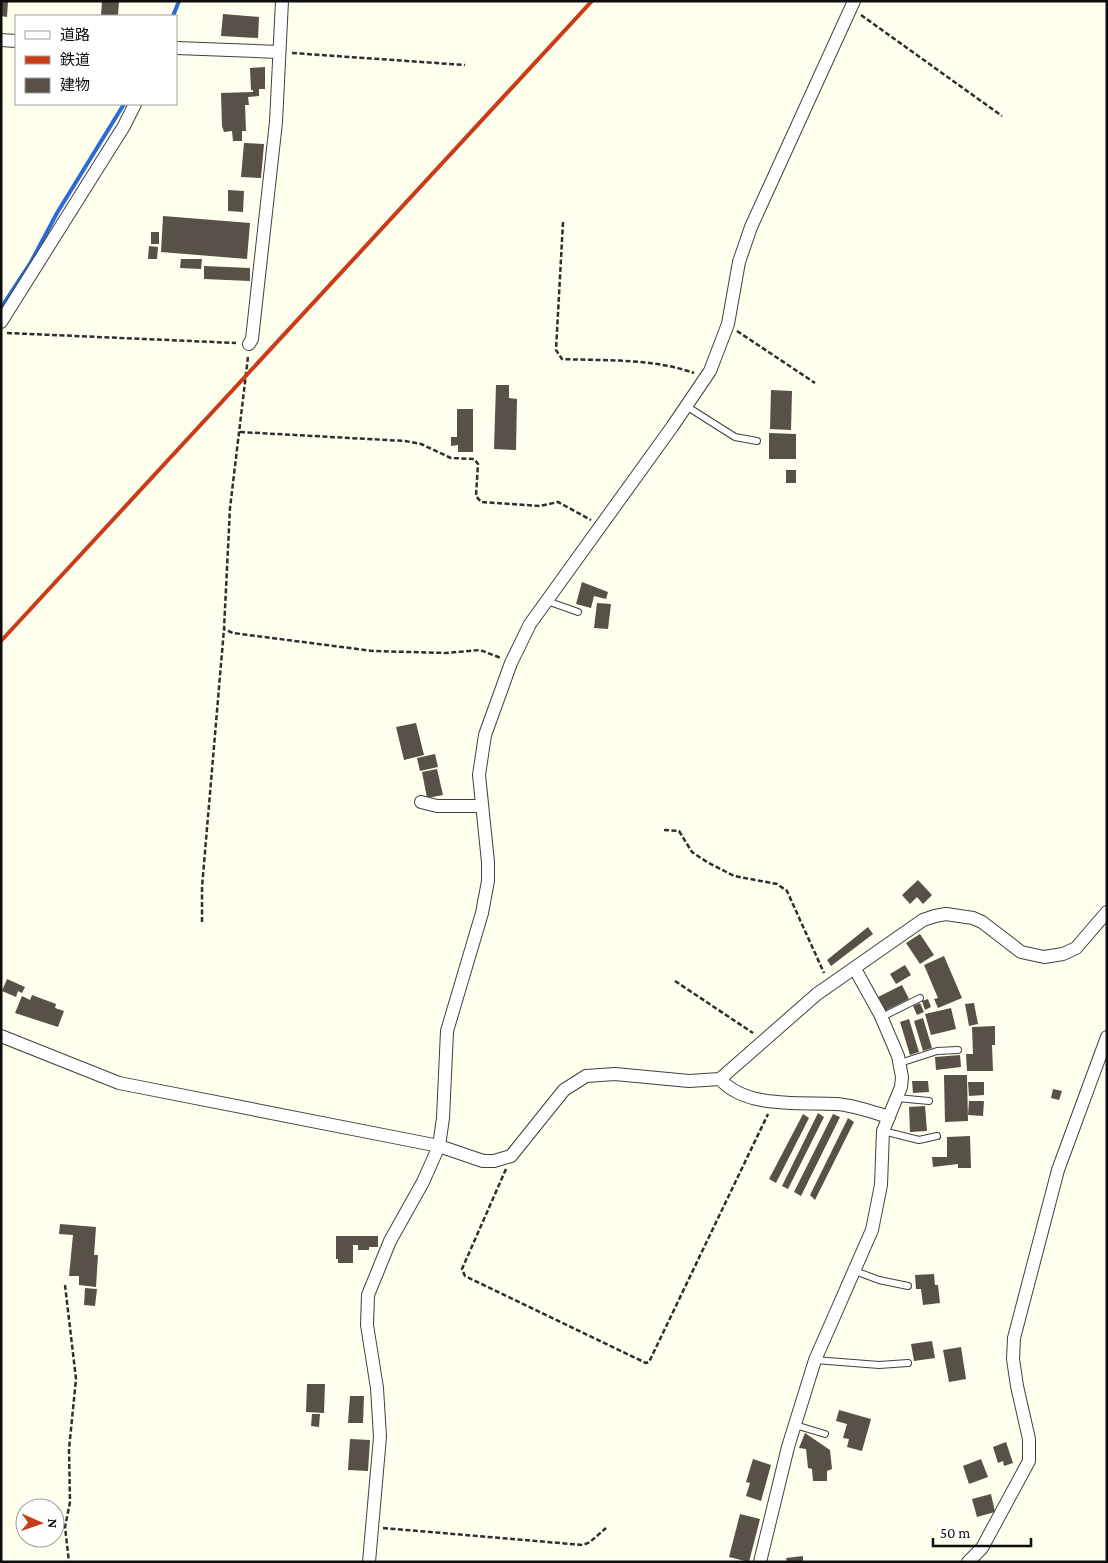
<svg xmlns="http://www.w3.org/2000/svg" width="1108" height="1563" font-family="'Crimson Pro','Noto Sans JP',serif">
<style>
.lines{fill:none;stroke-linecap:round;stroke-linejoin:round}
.stream{stroke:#2c6ada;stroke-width:4}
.building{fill:#575148}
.lane-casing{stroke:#404040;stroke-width:8}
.street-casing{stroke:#404040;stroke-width:14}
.path{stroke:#2f2f2f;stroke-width:2.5;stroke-dasharray:5 2.5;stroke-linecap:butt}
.lane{stroke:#fff;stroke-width:6}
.street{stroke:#fff;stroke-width:12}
.rail{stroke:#ca3b18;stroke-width:4}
</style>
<rect width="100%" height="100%" fill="#feffed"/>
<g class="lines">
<g class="stream">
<path d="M 173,16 L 179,1"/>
<path d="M 1,308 L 31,262 L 57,213 L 124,104"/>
</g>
</g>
<g class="building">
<path d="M 1,1 L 8,1 L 7,17 L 1,16 Z"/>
<path d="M 102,1 L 119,1 L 118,16 L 101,16 Z"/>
<path d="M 223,14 L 259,17 L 258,38 L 221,36 Z"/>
<path d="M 265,67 L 265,89 L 259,89 L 259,96 L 248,97 L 249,105 L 245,105 L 246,131 L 242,131 L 242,141 L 233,141 L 232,131 L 224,132 L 222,126 L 221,93 L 253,92 L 253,90 L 251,90 L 250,68 Z"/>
<path d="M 244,143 L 264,144 L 261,178 L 241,177 Z"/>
<path d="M 228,190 L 244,191 L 243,212 L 228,211 Z"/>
<path d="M 163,216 L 250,223 L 247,259 L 161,252 Z"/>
<rect x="151" y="232" width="8" height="12"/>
<path d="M 149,246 L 158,247 L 157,259 L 148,259 Z"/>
<path d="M 181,259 L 202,259 L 201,269 L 180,268 Z"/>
<path d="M 204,266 L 250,268 L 250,281 L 204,279 Z"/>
<path d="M 496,385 L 509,385 L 509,398 L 517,399 L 516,450 L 494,449 Z"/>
<path d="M 771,390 L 792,391 L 791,430 L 770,429 Z"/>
<path d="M 457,409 L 473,409 L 473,452 L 458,452 L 458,445 L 451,446 L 451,437 L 457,437 Z"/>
<path d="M 769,433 L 796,434 L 796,459 L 769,459 Z"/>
<rect x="786" y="470" width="10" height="13"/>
<path d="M 582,582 L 608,592 L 606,599 L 594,596 L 591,608 L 576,604 Z"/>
<path d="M 597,603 L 611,604 L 608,629 L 594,628 Z"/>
<path d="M 416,723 L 424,755 L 404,760 L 396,727 Z"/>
<path d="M 435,754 L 438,767 L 420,771 L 417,758 Z"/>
<path d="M 437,769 L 443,795 L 427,798 L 422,772 Z"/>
<path d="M 918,880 L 932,895 L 923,904 L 917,897 L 910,904 L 902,895 Z"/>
<path d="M 868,927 L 873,934 L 831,966 L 827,960 Z"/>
<path d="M 920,934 L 934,955 L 920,964 L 906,943 Z"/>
<path d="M 944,956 L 962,998 L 938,1008 L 934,999 L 938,998 L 924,965 Z"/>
<path d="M 905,965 L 911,975 L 896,984 L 890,974 Z"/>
<path d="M 7,979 L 25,987 L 22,993 L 18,991 L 16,997 L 2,991 Z"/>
<path d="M 902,985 L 909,999 L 885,1011 L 878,997 Z"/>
<path d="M 32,995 L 56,1004 L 55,1008 L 64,1011 L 58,1027 L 15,1013 L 22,996 L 30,1000 Z"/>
<path d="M 928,999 L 931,1007 L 925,1010 L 922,1001 Z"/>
<path d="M 920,1003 L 924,1012 L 917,1015 L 913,1006 Z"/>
<path d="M 974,1003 L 978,1024 L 969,1026 L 965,1004 Z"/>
<path d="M 951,1008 L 956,1029 L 931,1035 L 925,1014 Z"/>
<path d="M 923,1018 L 932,1048 L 923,1051 L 914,1021 Z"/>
<path d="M 909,1019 L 919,1052 L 910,1055 L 900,1022 Z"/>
<path d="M 995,1026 L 995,1045 L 992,1045 L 993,1071 L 967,1071 L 966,1054 L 973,1054 L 972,1027 Z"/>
<path d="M 960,1055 L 961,1067 L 936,1070 L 935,1057 Z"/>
<path d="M 944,1075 L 967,1075 L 968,1121 L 945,1122 Z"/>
<path d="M 912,1081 L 928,1081 L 929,1092 L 913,1093 Z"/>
<path d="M 968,1082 L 984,1082 L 984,1095 L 969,1096 Z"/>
<path d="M 1053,1089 L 1062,1091 L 1059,1100 L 1051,1098 Z"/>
<path d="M 969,1101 L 984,1101 L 983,1116 L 968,1115 Z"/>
<path d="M 925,1106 L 927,1131 L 910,1132 L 909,1107 Z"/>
<path d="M 818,1113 L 824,1117 L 788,1189 L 782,1186 Z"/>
<path d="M 803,1114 L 809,1118 L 776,1183 L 769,1179 Z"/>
<path d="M 833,1114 L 840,1117 L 801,1196 L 794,1192 Z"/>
<path d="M 848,1118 L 854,1122 L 815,1200 L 810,1195 Z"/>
<path d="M 970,1136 L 971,1168 L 958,1168 L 958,1164 L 933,1167 L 932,1157 L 947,1157 L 947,1137 Z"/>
<path d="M 60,1224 L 96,1227 L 94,1255 L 98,1255 L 96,1287 L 79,1285 L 79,1276 L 69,1276 L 73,1235 L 59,1234 Z"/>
<path d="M 336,1236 L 378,1236 L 378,1247 L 369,1247 L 369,1250 L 358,1250 L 358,1245 L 353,1245 L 353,1263 L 338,1263 L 338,1259 L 336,1259 Z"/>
<path d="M 934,1274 L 935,1285 L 938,1285 L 940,1303 L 923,1305 L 921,1289 L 916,1289 L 915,1275 Z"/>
<path d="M 85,1288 L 97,1289 L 95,1306 L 84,1305 Z"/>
<path d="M 932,1341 L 935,1358 L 914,1361 L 911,1344 Z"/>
<path d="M 961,1347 L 966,1379 L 949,1382 L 943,1350 Z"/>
<path d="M 307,1384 L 325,1384 L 324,1413 L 306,1412 Z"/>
<path d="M 350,1396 L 364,1396 L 363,1423 L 348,1423 Z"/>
<path d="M 839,1410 L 871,1419 L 862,1451 L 847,1447 L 849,1439 L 843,1438 L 847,1424 L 836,1421 Z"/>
<path d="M 312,1414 L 320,1414 L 319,1427 L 311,1426 Z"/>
<path d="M 805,1433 L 830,1450 L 832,1469 L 827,1471 L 827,1481 L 813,1481 L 812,1469 L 808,1468 L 806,1449 L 799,1448 Z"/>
<path d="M 350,1439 L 370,1440 L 368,1471 L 348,1470 Z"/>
<path d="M 1006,1442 L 1013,1463 L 1004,1466 L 1003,1461 L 998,1463 L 993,1447 Z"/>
<path d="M 753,1459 L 771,1465 L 761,1501 L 746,1496 L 750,1483 L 746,1482 Z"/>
<path d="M 981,1459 L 988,1477 L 969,1484 L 963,1466 Z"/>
<path d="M 991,1494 L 995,1512 L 977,1517 L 972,1499 Z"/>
<path d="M 740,1514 L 760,1519 L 749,1562 L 729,1557 Z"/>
<path d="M 803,1556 L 803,1562 L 787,1562 L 786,1558 Z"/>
</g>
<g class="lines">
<g class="lane-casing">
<g id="lane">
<path d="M 686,406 L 735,437 L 757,441"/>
<path d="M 547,601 L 578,612"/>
<path d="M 882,1017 L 920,998"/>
<path d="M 900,1063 L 937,1051 L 958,1050"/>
<path d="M 897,1098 L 929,1101"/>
<path d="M 883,1131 L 919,1140 L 937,1136"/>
<path d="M 855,1271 L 879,1280 L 908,1286"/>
<path d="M 815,1360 L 879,1365 L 908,1363"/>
<path d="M 795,1425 L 825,1434"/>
</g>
</g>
<g class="street-casing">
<g id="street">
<path d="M 1,40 L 16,41"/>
<path d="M 176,48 L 279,52"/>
<path d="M 1,322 L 124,126 L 135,104"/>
<path d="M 249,344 L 252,339 L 276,122 L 282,1"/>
<path d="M 421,802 L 437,806 L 482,806"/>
<path d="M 1,1036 L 119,1083 L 439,1146 L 483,1161 L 494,1161 L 511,1156 L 564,1090 L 586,1076 L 615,1074 L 689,1081 L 720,1079 L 817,994 L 923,920 L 935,916 L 946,914 L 973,918 L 982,922 L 1021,952 L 1044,957 L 1063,954 L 1076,948 L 1107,912"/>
<path d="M 720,1079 C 746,1109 801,1102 836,1104 C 854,1105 872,1112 889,1117"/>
<path d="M 369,1562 L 380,1437 L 377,1388 L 367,1325 L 368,1295 L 390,1241 L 423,1182 L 439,1146 L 443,1118 L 447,1031 L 482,913 L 488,881 L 488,862 L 479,775 L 485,735 L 511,663 L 530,624 L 672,427 L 710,371 L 728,324 L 739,262 L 751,227 L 854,1"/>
<path d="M 760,1562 L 788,1447 L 815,1360 L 872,1230 L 881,1185 L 883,1131 L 901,1087 L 902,1077 L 898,1056 L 880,1014 L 855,969"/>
<path d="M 968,1562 L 982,1548 L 1029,1461 L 1029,1439 L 1017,1386 L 1013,1359 L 1014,1338 L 1058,1170 L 1107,1037"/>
</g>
</g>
<g class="path">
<path d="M 861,15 L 1002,116"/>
<path d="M 292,53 L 465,65"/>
<path d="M 563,222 L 556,350 L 562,359 C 606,361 652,358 694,373"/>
<path d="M 737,331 L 815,383"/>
<path d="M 7,333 L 236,343"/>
<path d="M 248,357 L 230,508 L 224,629 L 233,633 L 373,651 L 446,653 L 480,650 L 501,658"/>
<path d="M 240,432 L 405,441 L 421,444 L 451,458 L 474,459 L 478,464 L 476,496 L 481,502 L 540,506 L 558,502 L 591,520"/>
<path d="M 664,830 L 679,831 L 692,852 L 707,862 L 734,876 L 777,884 L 787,891 L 824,973"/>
<path d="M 202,922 L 202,887 L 224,629"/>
<path d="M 675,981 L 753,1033"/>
<path d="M 506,1169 L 462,1269 L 465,1276 L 646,1363 L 649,1362 L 768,1114"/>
<path d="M 65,1285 L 76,1379 L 69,1449 L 70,1502 L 65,1527 L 69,1562"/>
<path d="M 383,1528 L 583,1545 L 590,1542 L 606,1528"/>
</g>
<use href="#lane" class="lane"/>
<use href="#street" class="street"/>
<path class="rail" d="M 1,641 L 592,1"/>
</g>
<rect width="1108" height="1563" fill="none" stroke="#0d0d0d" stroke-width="5"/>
<rect x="15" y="15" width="162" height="90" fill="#ffffff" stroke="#9e9e9e"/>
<rect x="25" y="31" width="25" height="8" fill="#ffffff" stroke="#9e9e9e"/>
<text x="60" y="40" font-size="15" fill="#0d0d0d">道路</text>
<rect x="25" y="56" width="25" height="8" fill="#ca3b18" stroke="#9e9e9e"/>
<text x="60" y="65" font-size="15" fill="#0d0d0d">鉄道</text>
<rect x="25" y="78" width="25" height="15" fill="#575148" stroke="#9e9e9e"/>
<text x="60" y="90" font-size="15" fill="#0d0d0d">建物</text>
<g transform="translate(40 1523) rotate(92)"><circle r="24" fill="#ffffff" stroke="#9e9e9e"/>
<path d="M0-4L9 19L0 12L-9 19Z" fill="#ca3b18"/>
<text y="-8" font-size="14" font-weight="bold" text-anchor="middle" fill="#0d0d0d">N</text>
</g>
<path d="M933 1538v8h98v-8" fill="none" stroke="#0d0d0d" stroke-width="2.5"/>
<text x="940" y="1538" font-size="15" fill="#0d0d0d" stroke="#ffffff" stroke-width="4" paint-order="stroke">50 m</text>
</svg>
